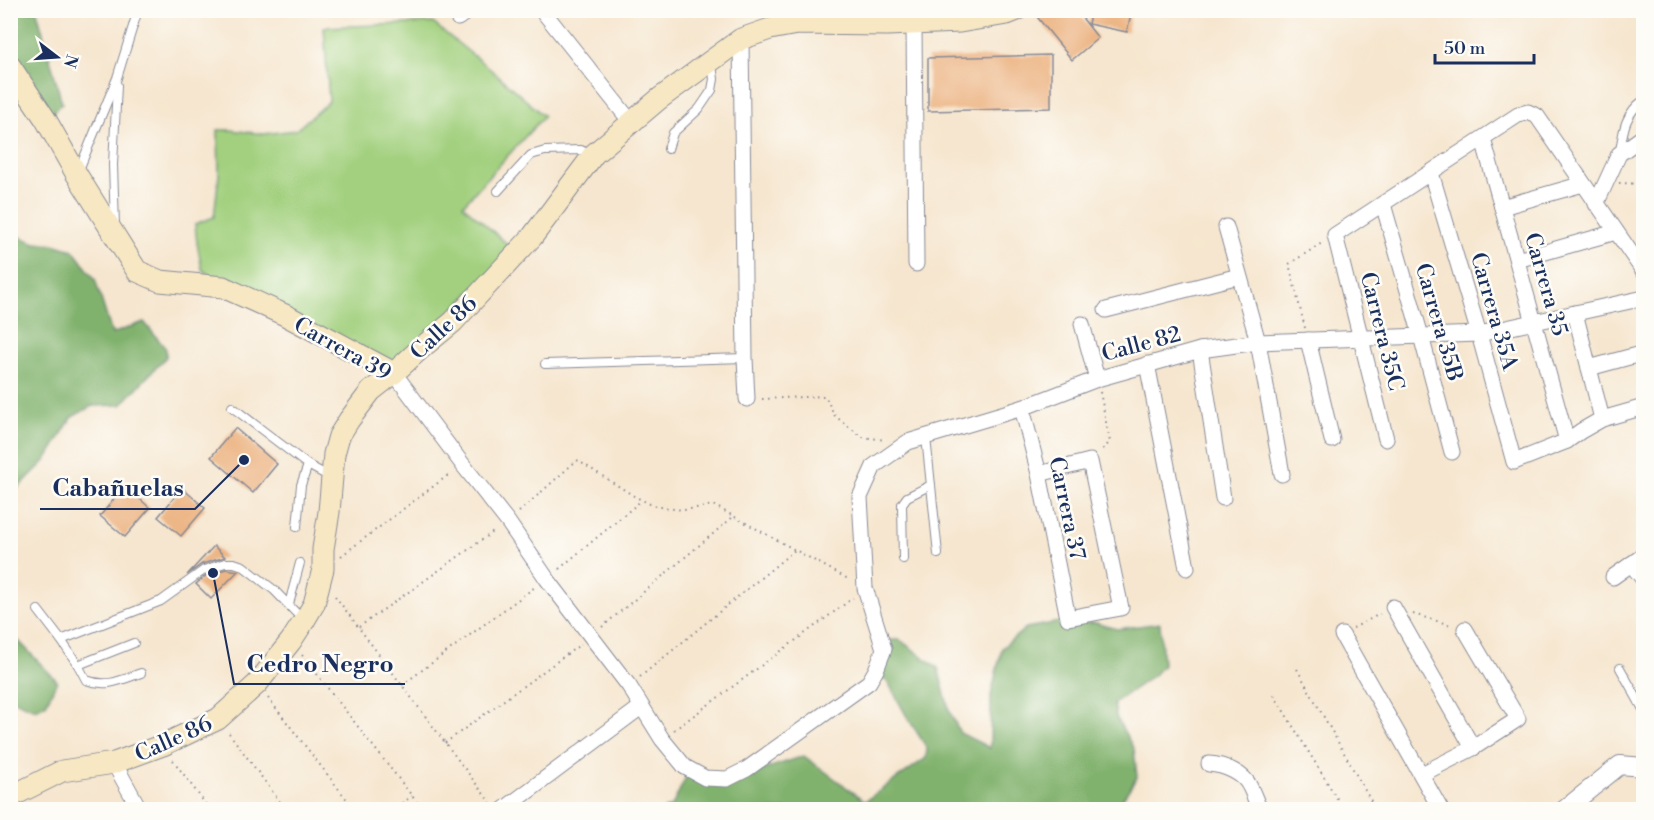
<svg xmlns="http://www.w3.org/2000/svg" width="1654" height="820" font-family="'Libre Bodoni',serif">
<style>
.green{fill:#a2d07e;stroke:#5e806e;stroke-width:1.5}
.forest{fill:#81b26d;stroke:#4e7066;stroke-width:1.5}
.building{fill:#edb686}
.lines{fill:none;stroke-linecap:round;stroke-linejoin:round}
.service-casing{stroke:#888a96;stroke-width:10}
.minor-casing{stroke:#888a96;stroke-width:17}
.tertiary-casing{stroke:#888a96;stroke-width:20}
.secondary-casing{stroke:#888a96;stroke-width:23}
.path{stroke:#888a96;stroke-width:2;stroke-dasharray:1.5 4.5;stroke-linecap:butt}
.service{stroke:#fff;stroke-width:8}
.minor{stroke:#fff;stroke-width:15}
.tertiary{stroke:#fff;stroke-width:18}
.secondary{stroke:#f7e8c3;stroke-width:21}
.labels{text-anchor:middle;stroke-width:5;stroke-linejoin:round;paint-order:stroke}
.street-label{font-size:22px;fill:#1b2f5e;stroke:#fdfcf7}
.leader{fill:none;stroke:#1b2f5e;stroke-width:2}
.callout-dot{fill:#1b2f5e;stroke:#fdfcf7;stroke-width:2}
.callout-label{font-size:24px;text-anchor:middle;font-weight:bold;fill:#1b2f5e;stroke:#fdfcf7;stroke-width:5;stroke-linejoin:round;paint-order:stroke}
</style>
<rect width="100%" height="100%" fill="#fdfcf7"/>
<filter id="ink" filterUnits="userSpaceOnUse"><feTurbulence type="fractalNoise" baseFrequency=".0167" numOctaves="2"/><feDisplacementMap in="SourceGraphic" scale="12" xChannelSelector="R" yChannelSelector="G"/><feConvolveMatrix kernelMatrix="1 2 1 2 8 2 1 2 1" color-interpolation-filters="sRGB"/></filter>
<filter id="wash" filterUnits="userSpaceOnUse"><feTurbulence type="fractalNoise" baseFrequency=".008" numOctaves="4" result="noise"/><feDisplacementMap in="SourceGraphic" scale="24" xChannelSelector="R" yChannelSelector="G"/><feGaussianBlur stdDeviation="1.35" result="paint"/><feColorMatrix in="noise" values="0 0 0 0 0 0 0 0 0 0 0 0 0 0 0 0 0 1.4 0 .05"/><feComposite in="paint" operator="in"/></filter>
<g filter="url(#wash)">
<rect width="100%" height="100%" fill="#f6e6cf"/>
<path class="green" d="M 433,23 L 489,68 L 544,116 L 463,205 L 514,250 L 392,369 L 223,287 L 202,269 L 197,243 L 195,224 L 214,217 L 219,174 L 218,130 L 231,130 L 264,134 L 296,130 L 329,101 L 324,27 Z"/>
<g class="forest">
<path d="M 10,11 L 37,11 L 62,103 L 46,120 L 11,60 Z"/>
<path d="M 11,233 L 35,243 L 53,244 L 73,250 L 95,279 L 112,334 L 144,322 L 166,349 L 166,357 L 121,405 L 92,406 L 72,417 L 46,460 L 11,495 Z"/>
<path d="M 1060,622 L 1096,623 L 1117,629 L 1160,623 L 1163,665 L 1154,675 L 1114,703 L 1116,717 L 1134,749 L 1137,777 L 1116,809 L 663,810 L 672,806 L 687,775 L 716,785 L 804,756 L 865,801 L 926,758 L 927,748 L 906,715 L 889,684 L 876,670 L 891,640 L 900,640 L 938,668 L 949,710 L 960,733 L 990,748 L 991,695 L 1002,648 L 1026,628 Z"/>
<path d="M 11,633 L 57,681 L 46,704 L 35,709 L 11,699 Z"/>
</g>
<g id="blocks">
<g class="building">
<path d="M 1048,10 L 1076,10 L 1098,38 L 1072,60 L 1038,18 Z"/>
<path d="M 1091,10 L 1115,10 L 1131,14 L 1127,32 L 1088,24 Z"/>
<path d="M 1051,55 L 1051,108 L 928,111 L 928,58 Z"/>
<path d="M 235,428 L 277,464 L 253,493 L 211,457 Z"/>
<path d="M 125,486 L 150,508 L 125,537 L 100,516 Z"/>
<path d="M 182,488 L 205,508 L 181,536 L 158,517 Z"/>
<path d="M 214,546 L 225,557 L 202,564 L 187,575 Z"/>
<path d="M 226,569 L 238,571 L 211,599 L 196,584 L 207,575 Z"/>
</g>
</g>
</g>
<g filter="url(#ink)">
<use href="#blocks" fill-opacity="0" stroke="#888a96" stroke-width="1.5"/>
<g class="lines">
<g class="service-casing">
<g id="service">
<path d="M 668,149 L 673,133 L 699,109 L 712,90 L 714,79 L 712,65"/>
<path d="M 1620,151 C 1623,131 1625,113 1644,100"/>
<path d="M 78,172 L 117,78 L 138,10"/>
<path d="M 498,191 L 531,155 L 545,151 L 581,150 L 592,156"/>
<path d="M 115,226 L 113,165 L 117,85"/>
<path d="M 545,364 L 745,358"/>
<path d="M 232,407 L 308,465 L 330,477"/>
<path d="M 926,437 L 938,554"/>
<path d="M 297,527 L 301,485 L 308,465"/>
<path d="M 903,559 L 902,504 L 907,497 L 931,485"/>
<path d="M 289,604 L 300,563"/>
<path d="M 38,610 L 61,640 L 161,601 L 204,570 L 225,563 L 234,563 L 243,566 L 274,590 L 303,620"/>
<path d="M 61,640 L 78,665 L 134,643"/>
<path d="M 78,665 L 86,680 C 107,688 121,680 141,673"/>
<path d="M 1620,668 L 1644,711"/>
</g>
</g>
<g class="minor-casing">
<g id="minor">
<path d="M 542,10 L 631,122"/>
<path d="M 458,18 L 469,10"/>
<path d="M 914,24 L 916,264"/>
<path d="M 741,39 L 745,358 L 747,399"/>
<path d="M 1483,139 L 1567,441"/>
<path d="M 1431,173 L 1479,334 L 1514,462 L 1567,441 L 1581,431 L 1602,419 L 1644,407"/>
<path d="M 1383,204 L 1421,336 L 1452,452"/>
<path d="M 1596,204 L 1619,154 L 1644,136"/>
<path d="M 1502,207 L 1583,184"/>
<path d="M 1226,227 L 1258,342 L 1282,474"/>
<path d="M 1517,260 L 1616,232"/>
<path d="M 1106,310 L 1239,276"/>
<path d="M 1575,313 L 1602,419"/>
<path d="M 1082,324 L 1097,379"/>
<path d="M 1308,340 L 1332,440"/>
<path d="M 1200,350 L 1223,498"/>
<path d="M 1147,364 L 1187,568"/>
<path d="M 1589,368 L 1644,353"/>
<path d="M 394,373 L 463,465 L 508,522 L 547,579 L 629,686 L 662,739 L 685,767 L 705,778 L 727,779 L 747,769 L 869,682 L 876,670 L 884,649 L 865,588 L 860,497 L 874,466 L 908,442 L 1022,408 L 1097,379 L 1200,350 L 1258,342 L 1479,334 L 1644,298"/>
<path d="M 1022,408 L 1039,474 L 1068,618 L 1121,608 L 1090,461 L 1039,474"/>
<path d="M 1386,439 L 1335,235 L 1518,115 L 1528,112 L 1537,116 L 1644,272"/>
<path d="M 1631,564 L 1644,580"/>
<path d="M 1613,577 L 1644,555"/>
<path d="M 1393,607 L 1473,748"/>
<path d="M 1342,635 L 1441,810"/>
<path d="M 114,763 L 140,810"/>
<path d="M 1209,764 C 1224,765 1244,773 1250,787 C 1254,795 1256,802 1260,810"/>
<path d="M 1422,774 L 1473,748 L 1518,719 L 1465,629"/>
<path d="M 503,810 L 641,707"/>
</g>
</g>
<g class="tertiary-casing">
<path id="tertiary" d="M 1564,810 L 1620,765 L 1644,767"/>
</g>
<g class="secondary-casing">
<g id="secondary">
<path d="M 10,66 L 46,120 L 77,175 L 137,271 L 160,281 L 223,287 L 285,315 L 394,373"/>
<path d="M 10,797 L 62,771 L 114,763 L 163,745 L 218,719 L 257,684 L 291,641 L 304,621 L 314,604 L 323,569 L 323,549 L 329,512 L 334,454 L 339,436 L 349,420 L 371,391 L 394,373 L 420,349 L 453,322 L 532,237 L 594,154 L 659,99 L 741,39 L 770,29 L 797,24 L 887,25 L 960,22 L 1007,14 L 1017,10"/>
</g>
</g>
<g class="path">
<path d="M 1619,183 L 1644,184"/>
<path d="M 1305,328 L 1289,264 L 1322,243"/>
<path d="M 1100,392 L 1110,442 L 1101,451"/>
<path d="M 762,399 L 825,396 L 835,416 L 862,437 L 886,440"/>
<path d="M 519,512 L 577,460 L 634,496 L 650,504 L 665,508 L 684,510 L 713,505 L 850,580"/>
<path d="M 341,556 L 451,473"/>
<path d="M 559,569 L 642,500"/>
<path d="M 335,596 L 492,805"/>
<path d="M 1413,614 L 1451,625"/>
<path d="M 359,627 L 496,530"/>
<path d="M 602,627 L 733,517"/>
<path d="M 1353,628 L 1380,614"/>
<path d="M 302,655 L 423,810"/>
<path d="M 1297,669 L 1376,810"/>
<path d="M 640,677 L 796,549"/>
<path d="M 402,685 L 535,587"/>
<path d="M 1274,695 L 1344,810"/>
<path d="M 268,698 L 355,810"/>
<path d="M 674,730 L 853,598"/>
<path d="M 229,733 L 286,810"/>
<path d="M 445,743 L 581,644"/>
<path d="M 173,760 L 210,810"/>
<path d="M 392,810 L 412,796"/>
</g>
<use href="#service" class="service"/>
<use href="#minor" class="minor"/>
<use href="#tertiary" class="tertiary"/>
<use href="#secondary" class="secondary"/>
</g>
</g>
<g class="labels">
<g class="street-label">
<text transform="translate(1547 284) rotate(74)" y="8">Carrera 35</text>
<text transform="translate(1495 311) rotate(74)" y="8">Carrera 35A</text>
<text transform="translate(1440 322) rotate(74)" y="8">Carrera 35B</text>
<text transform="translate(443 327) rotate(-43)" y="8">Calle 86</text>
<text transform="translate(1383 331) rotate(76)" y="8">Carrera 35C</text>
<text transform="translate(1141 343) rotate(-15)" y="8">Calle 82</text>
<text transform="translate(343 348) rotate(29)" y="8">Carrera 39</text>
<text transform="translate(1068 508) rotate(78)" y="8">Carrera 37</text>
<text transform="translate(173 738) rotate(-24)" y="8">Calle 86</text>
</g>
</g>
<path class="leader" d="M244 460L195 509H40M213 573L234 684H405"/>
<g class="callout-dot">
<circle cx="244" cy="460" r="6"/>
<circle cx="213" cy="573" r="6"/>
</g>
<g class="callout-label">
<text x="118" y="496">Cabañuelas</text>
<text x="320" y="672">Cedro Negro</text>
</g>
<rect width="1654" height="820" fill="none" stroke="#fdfcf7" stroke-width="36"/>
<g transform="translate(57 57) rotate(107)" stroke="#fdfcf7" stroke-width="4.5" paint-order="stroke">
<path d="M0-4.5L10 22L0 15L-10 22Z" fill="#1b2f5e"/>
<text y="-9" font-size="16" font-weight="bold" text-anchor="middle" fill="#1b2f5e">N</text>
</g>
<path d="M1435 54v9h99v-9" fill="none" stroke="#1b2f5e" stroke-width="3"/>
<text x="1444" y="54" font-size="18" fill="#1b2f5e" stroke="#fdfcf7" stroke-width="4.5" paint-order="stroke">50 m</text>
</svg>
